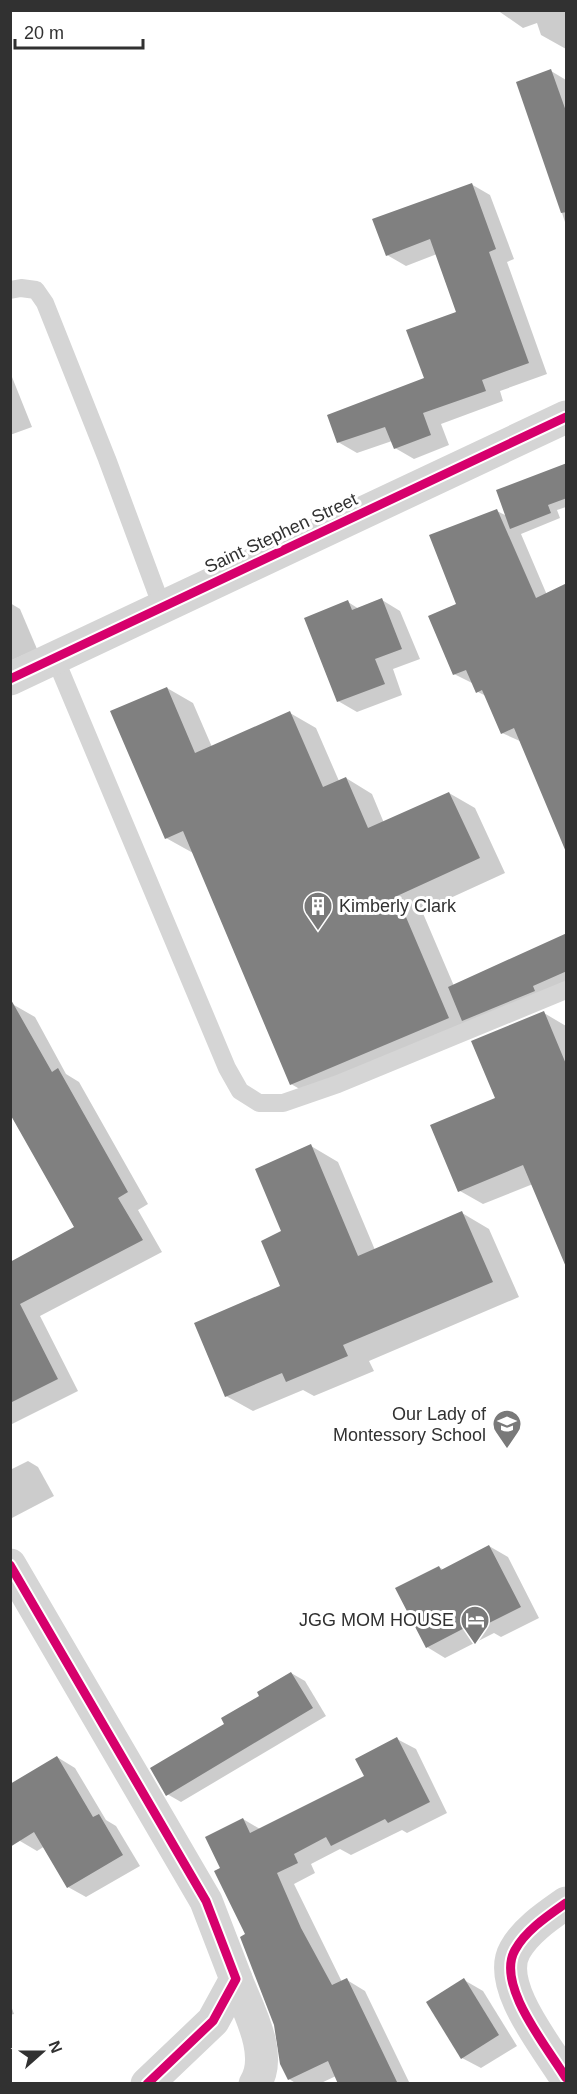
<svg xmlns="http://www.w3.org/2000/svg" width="577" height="2094" font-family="Helvetica,sans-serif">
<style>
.shadow{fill:#0003}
.building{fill:#808080}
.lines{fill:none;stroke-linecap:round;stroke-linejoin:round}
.lane{stroke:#d5d5d5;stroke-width:18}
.street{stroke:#d5d5d5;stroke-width:33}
.cycleway-casing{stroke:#fff;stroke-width:13}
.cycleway{stroke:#d6006c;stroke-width:9}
.labels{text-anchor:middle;stroke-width:6;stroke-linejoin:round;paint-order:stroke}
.street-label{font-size:18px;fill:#313131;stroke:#fff}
.poi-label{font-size:18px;fill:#313131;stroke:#fff;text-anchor:end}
</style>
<rect width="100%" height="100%" fill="#fff"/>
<g class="shadow">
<path d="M 497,10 L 566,10 L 566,49 L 541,35 L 537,23 L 523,28 Z"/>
<path d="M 551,71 L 566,80 L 566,225 L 518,82 Z"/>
<path d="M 471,184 L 490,195 L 514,259 L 507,262 L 547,374 L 500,391 L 503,401 L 441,424 L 449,445 L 414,459 L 395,448 L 392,441 L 357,453 L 338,442 L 426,379 L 458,313 L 437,254 L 406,266 L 387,255 Z"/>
<path d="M 10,372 L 32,427 L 10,435 Z"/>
<path d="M 566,465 L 566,507 L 557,510 L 560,518 L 521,534 L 547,595 L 566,585 L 566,848 L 522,742 L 502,733 L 486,696 L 478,692 L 474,684 L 454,674 L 458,604 L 497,511 L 507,516 Z"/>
<path d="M 382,600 L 400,611 L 420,659 L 393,669 L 402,695 L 357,712 L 338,701 L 348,602 L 359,609 Z"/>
<path d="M 10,603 L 20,609 L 37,649 L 10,661 Z"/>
<path d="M 167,688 L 193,703 L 212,747 L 290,713 L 316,728 L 339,781 L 346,778 L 372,794 L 384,823 L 449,793 L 475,808 L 505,873 L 422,911 L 454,986 L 566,952 L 566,989 L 317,1099 L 291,1084 L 193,853 L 166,838 Z"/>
<path d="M 14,1005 L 35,1017 L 66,1074 L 79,1082 L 148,1204 L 138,1210 L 162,1252 L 40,1316 L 78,1391 L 10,1425 L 10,1263 L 76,1227 Z"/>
<path d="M 544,1013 L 566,1026 L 566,1263 L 533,1184 L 483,1204 L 460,1191 L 497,1099 Z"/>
<path d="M 311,1146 L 338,1162 L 375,1250 L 462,1213 L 489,1229 L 519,1297 L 369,1361 L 374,1371 L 314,1396 L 303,1390 L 253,1411 L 226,1396 L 282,1287 L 283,1232 Z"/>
<path d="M 28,1461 L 38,1467 L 54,1496 L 10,1519 L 10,1470 Z"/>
<path d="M 489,1546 L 508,1557 L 539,1618 L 501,1637 L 494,1633 L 445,1658 L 427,1647 L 439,1567 L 444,1570 Z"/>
<path d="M 291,1673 L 305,1681 L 326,1716 L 181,1802 L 167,1794 L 226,1724 Z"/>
<path d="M 397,1739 L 416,1749 L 447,1813 L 407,1833 L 402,1830 L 351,1855 L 340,1849 L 311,1864 L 315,1873 L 294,1884 L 342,1982 L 347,1980 L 365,1991 L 410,2084 L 340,2084 L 336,2076 L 319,2084 L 297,2084 L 289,2079 L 276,2025 L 247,1934 L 222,1869 L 243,1819 L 260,1829 L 366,1776 Z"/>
<path d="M 57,1757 L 75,1768 L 106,1820 L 116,1826 L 140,1866 L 86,1897 L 68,1887 L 45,1846 L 37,1851 L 20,1841 Z"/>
<path d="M 464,1980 L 483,1991 L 517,2046 L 481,2068 L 462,2058 Z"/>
<path d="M 10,2003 L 14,2014 L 10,2015 Z"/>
</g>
<g class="building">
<path d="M 551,69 L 567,114 L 567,212 L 561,213 L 516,82 Z"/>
<path d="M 472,183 L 496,249 L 489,252 L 529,363 L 482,380 L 486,391 L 423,413 L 431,435 L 394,449 L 385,427 L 337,443 L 327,415 L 424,378 L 406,330 L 456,312 L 430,239 L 386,256 L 372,219 Z"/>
<path d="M 567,463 L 567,498 L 548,505 L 551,513 L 510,529 L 496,490 Z"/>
<path d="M 497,509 L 536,598 L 567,583 L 566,852 L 514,728 L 501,734 L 482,690 L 476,693 L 466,670 L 453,675 L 428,616 L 456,604 L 429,535 Z"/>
<path d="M 382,598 L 402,649 L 375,659 L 385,684 L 337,702 L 304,618 L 348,600 L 352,610 Z"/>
<path d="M 167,687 L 195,753 L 290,711 L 323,787 L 346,777 L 368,828 L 449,792 L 480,858 L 397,896 L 449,1018 L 290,1085 L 183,831 L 165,839 L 110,711 Z"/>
<path d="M 567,933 L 567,971 L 533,986 L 535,991 L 462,1021 L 448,987 Z"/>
<path d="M 10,998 L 52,1072 L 58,1068 L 128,1192 L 118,1198 L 143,1240 L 20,1304 L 58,1379 L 10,1403 L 10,1262 L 74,1227 L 10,1114 Z"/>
<path d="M 544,1011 L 566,1064 L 566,1267 L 523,1165 L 458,1192 L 430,1125 L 495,1098 L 471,1041 Z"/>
<path d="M 311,1144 L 358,1256 L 462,1211 L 493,1282 L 343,1345 L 348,1356 L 286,1382 L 282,1373 L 225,1397 L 194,1323 L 280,1286 L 261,1241 L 281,1231 L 255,1169 Z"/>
<path d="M 489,1545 L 521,1607 L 481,1627 L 478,1621 L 426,1648 L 395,1588 L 439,1566 L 441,1570 Z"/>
<path d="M 291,1672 L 313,1708 L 166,1796 L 150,1768 L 224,1724 L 221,1718 L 259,1696 L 257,1692 Z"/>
<path d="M 397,1737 L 430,1802 L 388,1823 L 385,1819 L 331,1846 L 326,1837 L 294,1854 L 298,1863 L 277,1873 L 301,1928 L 332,1985 L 347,1978 L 398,2084 L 338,2084 L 328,2061 L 288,2080 L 280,2064 L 274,2025 L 240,1937 L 245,1934 L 214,1871 L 220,1868 L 205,1837 L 243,1818 L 250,1833 L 364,1776 L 355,1759 Z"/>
<path d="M 57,1756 L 93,1817 L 99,1814 L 123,1855 L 67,1888 L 34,1832 L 10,1847 L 10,1784 Z"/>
<path d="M 464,1978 L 499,2035 L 461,2059 L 426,2002 Z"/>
</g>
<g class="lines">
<g class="lane">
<path d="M 10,290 L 21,288 L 36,290 L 45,303 L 107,459 L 162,607"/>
<path d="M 55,658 L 227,1068 L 240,1091 L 259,1103 L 283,1103 L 338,1084 L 566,990"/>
</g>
<g class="street">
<path d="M 10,679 L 566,417"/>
<path d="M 10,1565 L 206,1901 L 236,1979 L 213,2021 L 147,2084"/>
<path d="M 566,1903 C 549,1915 526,1930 515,1950 C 495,1985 548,2048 566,2078"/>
<path d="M 236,1979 C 247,2008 274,2054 255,2084"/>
</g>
<g class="cycleway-casing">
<g id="cycleway">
<path d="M 10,679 L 566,417"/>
<path d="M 10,1565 L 206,1901 L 236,1979 L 213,2021 L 147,2084"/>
<path d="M 566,1903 C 549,1915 526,1930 515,1950 C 495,1985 548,2048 566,2078"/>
</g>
</g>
<use href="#cycleway" class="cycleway"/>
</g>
<defs>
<g id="building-pin" transform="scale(1.5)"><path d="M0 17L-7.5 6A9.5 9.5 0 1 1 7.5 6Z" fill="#797979" stroke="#fff"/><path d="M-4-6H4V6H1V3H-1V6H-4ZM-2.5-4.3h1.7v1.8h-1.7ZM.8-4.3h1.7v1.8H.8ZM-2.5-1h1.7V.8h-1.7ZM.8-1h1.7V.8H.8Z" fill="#fff"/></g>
<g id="school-pin" transform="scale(1.5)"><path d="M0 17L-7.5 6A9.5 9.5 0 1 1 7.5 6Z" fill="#797979" stroke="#fff"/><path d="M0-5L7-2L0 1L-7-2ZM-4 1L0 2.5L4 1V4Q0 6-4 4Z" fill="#fff"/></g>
<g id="hotel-pin" transform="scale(1.5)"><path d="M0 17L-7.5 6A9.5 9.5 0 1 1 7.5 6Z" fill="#797979" stroke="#fff"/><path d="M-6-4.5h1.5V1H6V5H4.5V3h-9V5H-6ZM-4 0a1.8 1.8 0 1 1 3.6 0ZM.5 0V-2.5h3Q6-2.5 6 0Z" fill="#fff"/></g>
</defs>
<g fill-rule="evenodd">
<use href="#building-pin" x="318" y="906"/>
<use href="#school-pin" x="507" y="1424"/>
<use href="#hotel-pin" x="475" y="1620"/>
</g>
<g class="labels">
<g class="street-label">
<text transform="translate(281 533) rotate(-25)" y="6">Saint Stephen Street</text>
</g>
<g class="poi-label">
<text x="339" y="912" text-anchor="start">Kimberly Clark</text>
<text x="486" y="1420">Our Lady of<tspan x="486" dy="21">Montessory School</tspan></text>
<text x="454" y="1626">JGG MOM HOUSE</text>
</g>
</g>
<rect width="577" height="2094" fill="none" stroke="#313131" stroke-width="24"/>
<g transform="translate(42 2052) rotate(69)" stroke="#ffffff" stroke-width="4.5" paint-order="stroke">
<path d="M0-4.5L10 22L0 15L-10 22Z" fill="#313131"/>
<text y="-9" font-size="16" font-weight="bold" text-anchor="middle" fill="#313131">N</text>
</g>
<path d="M15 39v9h128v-9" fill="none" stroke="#313131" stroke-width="3"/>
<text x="24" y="39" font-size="18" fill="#313131" stroke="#ffffff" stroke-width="4.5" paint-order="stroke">20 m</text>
</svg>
